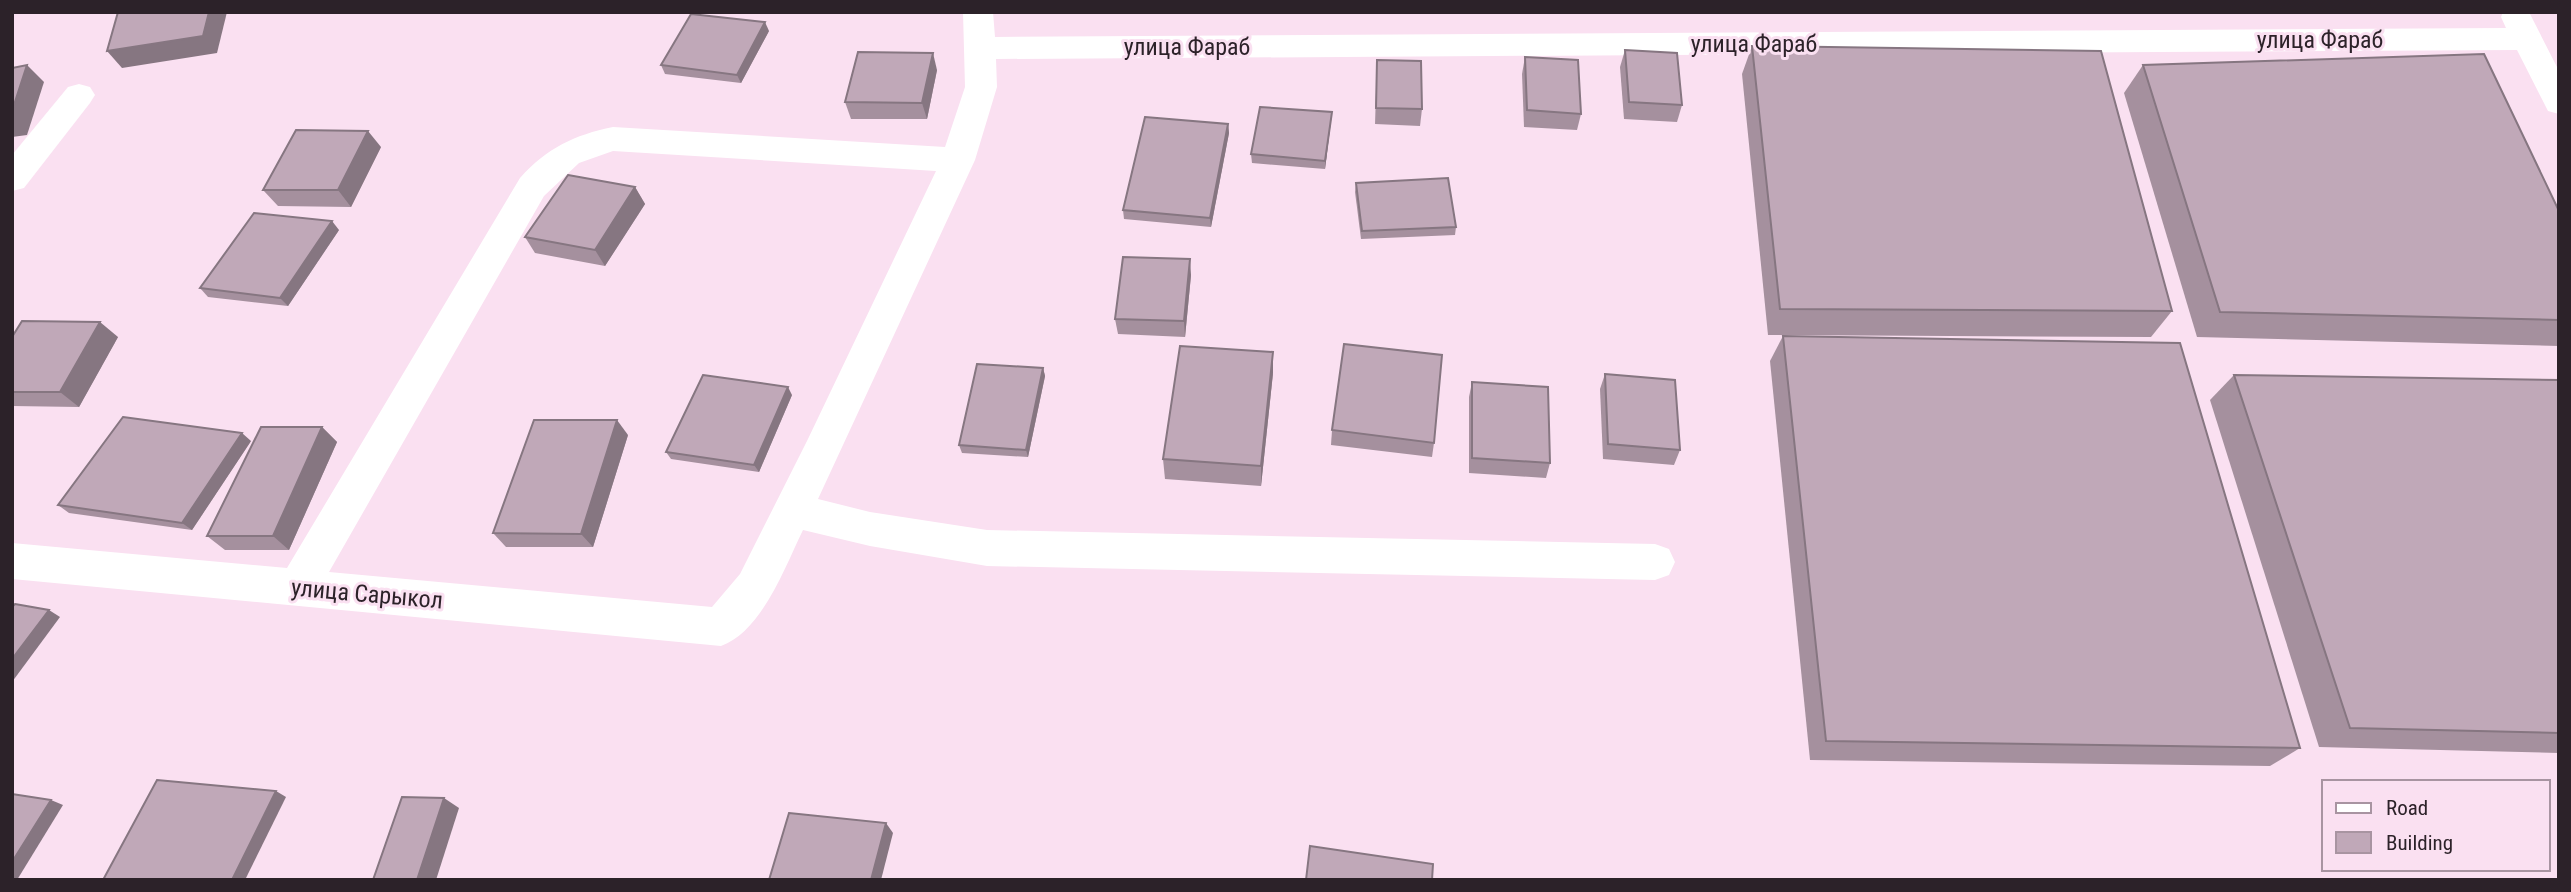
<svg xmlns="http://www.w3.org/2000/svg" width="2571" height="892" font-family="'Roboto Condensed',sans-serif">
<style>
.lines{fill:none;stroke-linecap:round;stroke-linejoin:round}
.minor{fill:#fff;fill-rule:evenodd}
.wall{fill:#a5909e}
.shaded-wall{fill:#867681}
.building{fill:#c0a8b8;stroke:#867681;stroke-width:2}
.labels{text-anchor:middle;stroke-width:6;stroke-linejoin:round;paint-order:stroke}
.street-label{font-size:24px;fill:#2c2229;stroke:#fae0f1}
</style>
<rect width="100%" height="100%" fill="#fae0f1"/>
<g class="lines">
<g class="minor">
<path d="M 963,12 L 993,12 L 995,37 L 2506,28 L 2501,17 L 2503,12 L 2529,12 L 2559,71 L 2559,114 L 2548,111 L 2517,50 L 996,59 L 997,87 L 975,160 L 818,499 L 870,512 L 987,530 L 1655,544 L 1669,549 L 1675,562 L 1669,575 L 1655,580 L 987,566 L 870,546 L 803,530 C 785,567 762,631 721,646 L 12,579 L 12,543 L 287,568 L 520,178 C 547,148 574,135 613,127 L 945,147 L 965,87 ZM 613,151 L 936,171 L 807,441 L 740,574 L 712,607 L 329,572 L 544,196 L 579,163 Z"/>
<path d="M 79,84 L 90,87 L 95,95 L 90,103 L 24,188 L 12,191 L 12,155 L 68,87 Z"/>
</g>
</g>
<g class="wall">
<path d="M 769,31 L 741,83 L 665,74 L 661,65 Z"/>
<path d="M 1752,46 L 2172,311 L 2151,337 L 1768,335 L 1742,74 Z"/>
<path d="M 1625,50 L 1682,105 L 1677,122 L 1624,119 L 1620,67 Z"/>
<path d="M 1525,57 L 1581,114 L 1577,130 L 1524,127 L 1522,74 Z"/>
<path d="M 1377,60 L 1422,109 L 1420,126 L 1375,124 Z"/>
<path d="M 2143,65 L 2559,211 L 2559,346 L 2197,337 L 2124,93 Z"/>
<path d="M 937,70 L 927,119 L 851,119 L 845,102 Z"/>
<path d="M 1332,112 L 1325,169 L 1252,163 L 1251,154 Z"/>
<path d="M 1228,124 L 1229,133 L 1211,227 L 1124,219 L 1123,210 Z"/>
<path d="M 381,147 L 351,207 L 278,206 L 263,190 Z"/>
<path d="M 1356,183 L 1456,227 L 1455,235 L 1361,239 L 1355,192 Z"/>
<path d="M 635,187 L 645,204 L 605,266 L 535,253 L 525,237 Z"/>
<path d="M 339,230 L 288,306 L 208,297 L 200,288 Z"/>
<path d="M 1191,275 L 1185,337 L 1118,334 L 1115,319 Z"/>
<path d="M 1783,336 L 2300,748 L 2270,766 L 1810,760 L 1770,361 Z"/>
<path d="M 12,337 L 118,337 L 79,407 L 12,406 Z"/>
<path d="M 1043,368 L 1045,376 L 1028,457 L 962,453 L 959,445 Z"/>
<path d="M 1273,373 L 1261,486 L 1165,479 L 1163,459 Z"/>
<path d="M 1605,374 L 1680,450 L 1674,465 L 1603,459 L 1600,389 Z"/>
<path d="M 2234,375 L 2559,380 L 2559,753 L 2319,747 L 2210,400 Z"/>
<path d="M 1472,382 L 1550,463 L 1546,478 L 1469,473 L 1469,397 Z"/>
<path d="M 792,395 L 759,472 L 671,459 L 666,452 Z"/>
<path d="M 322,427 L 337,442 L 289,550 L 225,550 L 207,536 Z"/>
<path d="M 1332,430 L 1434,443 L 1432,457 L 1331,445 Z"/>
<path d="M 628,435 L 593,547 L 506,547 L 493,533 Z"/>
<path d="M 251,441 L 192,530 L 69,513 L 58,505 Z"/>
</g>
<g class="shaded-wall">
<path d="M 209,12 L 227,12 L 217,53 L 122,68 L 107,51 Z"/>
<path d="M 765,22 L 769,31 L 741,83 L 737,75 Z"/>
<path d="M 933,53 L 937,70 L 927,119 L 922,103 Z"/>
<path d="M 27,65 L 44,82 L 27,135 L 12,137 L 12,111 Z"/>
<path d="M 1332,112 L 1331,121 L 1325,169 L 1325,161 Z"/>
<path d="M 1228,124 L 1229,133 L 1211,227 L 1210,218 Z"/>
<path d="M 368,131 L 381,147 L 351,207 L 338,190 Z"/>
<path d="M 635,187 L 645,204 L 605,266 L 595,250 Z"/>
<path d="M 332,221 L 339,230 L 288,306 L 280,298 Z"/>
<path d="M 1190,259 L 1191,275 L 1185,337 L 1184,321 Z"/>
<path d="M 100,322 L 118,337 L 79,407 L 60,392 Z"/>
<path d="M 1273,352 L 1273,373 L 1261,486 L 1261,466 Z"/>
<path d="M 1043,368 L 1045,376 L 1028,457 L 1026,450 Z"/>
<path d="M 788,387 L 792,395 L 759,472 L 754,465 Z"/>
<path d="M 617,420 L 628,435 L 593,547 L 581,534 Z"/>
<path d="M 322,427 L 337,442 L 289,550 L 273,536 Z"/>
<path d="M 242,433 L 251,441 L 192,530 L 182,523 Z"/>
<path d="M 49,610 L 60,617 L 12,682 L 12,659 Z"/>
<path d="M 276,791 L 286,797 L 245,880 L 232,880 Z"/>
<path d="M 444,798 L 459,808 L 436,880 L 417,880 Z"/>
<path d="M 51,800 L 63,805 L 17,880 L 12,880 L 12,862 Z"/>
<path d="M 886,823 L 893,833 L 881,880 L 871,880 Z"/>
</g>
<g class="building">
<path d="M 118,12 L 209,12 L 203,36 L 107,51 Z"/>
<path d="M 691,14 L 765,22 L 737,75 L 661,65 Z"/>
<path d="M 1752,46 L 2101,51 L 2172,311 L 1780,309 Z"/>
<path d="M 1625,50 L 1677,53 L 1682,105 L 1629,102 Z"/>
<path d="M 858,52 L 933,53 L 922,103 L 845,102 Z"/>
<path d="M 2484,54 L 2559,211 L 2559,320 L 2220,312 L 2143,65 Z"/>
<path d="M 1525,57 L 1578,60 L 1581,114 L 1527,110 Z"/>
<path d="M 1377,60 L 1421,61 L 1422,109 L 1376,108 Z"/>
<path d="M 27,65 L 12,111 L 12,68 Z"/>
<path d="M 1260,107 L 1332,112 L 1325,161 L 1251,154 Z"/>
<path d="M 1145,117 L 1228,124 L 1210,218 L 1123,210 Z"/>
<path d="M 296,130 L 368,131 L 338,190 L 263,190 Z"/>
<path d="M 568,175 L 635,187 L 595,250 L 525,237 Z"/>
<path d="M 1448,178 L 1456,227 L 1362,231 L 1356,183 Z"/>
<path d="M 254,213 L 332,221 L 280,298 L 200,288 Z"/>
<path d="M 1123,257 L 1190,259 L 1184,321 L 1115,319 Z"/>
<path d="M 22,321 L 100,322 L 60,392 L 12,392 L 12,337 Z"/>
<path d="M 1783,336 L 2180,343 L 2300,748 L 1826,741 Z"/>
<path d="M 1344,344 L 1442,355 L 1434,443 L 1332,430 Z"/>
<path d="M 1180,346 L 1273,352 L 1261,466 L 1163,459 Z"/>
<path d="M 977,364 L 1043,368 L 1026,450 L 959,445 Z"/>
<path d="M 1605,374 L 1675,380 L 1680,450 L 1608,444 Z"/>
<path d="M 703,375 L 788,387 L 754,465 L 666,452 Z"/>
<path d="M 2234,375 L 2559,380 L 2559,733 L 2350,728 Z"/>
<path d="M 1472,382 L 1548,387 L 1550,463 L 1472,458 Z"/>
<path d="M 123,417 L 242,433 L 182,523 L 58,505 Z"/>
<path d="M 534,420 L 617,420 L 581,534 L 493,533 Z"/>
<path d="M 261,427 L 322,427 L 273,536 L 207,536 Z"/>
<path d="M 15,604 L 49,610 L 12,659 L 12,607 Z"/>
<path d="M 157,780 L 276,791 L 232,880 L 103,880 Z"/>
<path d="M 12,794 L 51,800 L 12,862 Z"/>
<path d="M 402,797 L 444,798 L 417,880 L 373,880 Z"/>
<path d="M 789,813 L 886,823 L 871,880 L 769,880 Z"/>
<path d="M 1310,846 L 1433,864 L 1432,880 L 1306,880 Z"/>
</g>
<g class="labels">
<g class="street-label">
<text x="2320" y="48">улица Фараб</text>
<text x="1754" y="52">улица Фараб</text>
<text x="1187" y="55">улица Фараб</text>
<text transform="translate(367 594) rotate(5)" y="8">улица Сарыкол</text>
</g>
</g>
<rect width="2571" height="892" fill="none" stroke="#2c2229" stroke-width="28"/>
<rect x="2322" y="780" width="228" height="91" fill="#fae0f1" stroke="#a894a1" stroke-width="2"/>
<rect x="2336" y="803" width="35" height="10" fill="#ffffff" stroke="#a894a1" stroke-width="2"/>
<text x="2386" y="815" font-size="21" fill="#2c2229">Road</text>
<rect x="2336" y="832" width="35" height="21" fill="#c0a8b8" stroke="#a894a1" stroke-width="2"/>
<text x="2386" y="850" font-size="21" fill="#2c2229">Building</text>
</svg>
